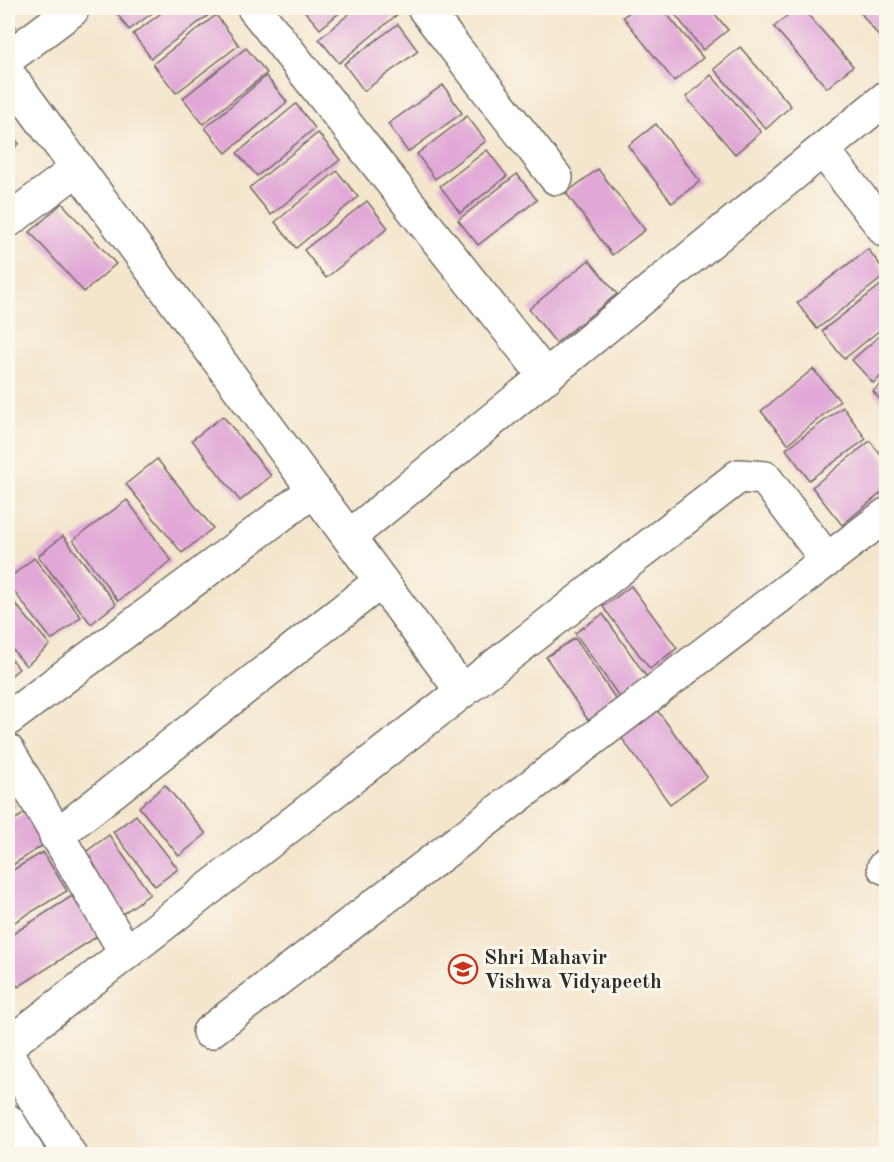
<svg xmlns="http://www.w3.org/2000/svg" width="894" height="1162" font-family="'Old Standard TT',serif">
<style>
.building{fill:#e1a8d7}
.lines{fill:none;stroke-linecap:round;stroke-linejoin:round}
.minor-casing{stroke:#716c64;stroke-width:36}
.minor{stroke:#fff;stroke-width:33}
.labels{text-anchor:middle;stroke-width:6;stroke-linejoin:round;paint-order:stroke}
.poi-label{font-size:21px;font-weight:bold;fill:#2b2b2b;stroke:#fbf7ec;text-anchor:start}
</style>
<rect width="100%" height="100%" fill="#fbf7ec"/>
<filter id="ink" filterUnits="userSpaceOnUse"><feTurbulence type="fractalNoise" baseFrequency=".0167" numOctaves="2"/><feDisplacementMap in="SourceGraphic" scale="12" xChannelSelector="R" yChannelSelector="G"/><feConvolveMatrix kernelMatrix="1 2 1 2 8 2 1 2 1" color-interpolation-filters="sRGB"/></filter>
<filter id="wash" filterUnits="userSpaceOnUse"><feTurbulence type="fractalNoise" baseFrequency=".008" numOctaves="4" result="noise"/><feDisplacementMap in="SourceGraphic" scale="24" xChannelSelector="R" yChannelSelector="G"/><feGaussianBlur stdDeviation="1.35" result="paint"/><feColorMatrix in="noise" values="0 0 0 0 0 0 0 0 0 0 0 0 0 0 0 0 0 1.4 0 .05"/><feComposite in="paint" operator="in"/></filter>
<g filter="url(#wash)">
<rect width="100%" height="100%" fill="#f4e6cd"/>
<g id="blocks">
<g class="building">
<path d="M 113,8 L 159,8 L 129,30 Z"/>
<path d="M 168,8 L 218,8 L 151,58 L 133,34 Z"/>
<path d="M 302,8 L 345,8 L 320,29 Z"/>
<path d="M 356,8 L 394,8 L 399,13 L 339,63 L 319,39 Z"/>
<path d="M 635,8 L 662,8 L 703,58 L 674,81 L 623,17 Z"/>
<path d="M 670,8 L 710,8 L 728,30 L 703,50 Z"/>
<path d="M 796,8 L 802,8 L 853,66 L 827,88 L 774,27 Z"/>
<path d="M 857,8 L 886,8 L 886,41 L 884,43 Z"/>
<path d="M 216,15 L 239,45 L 176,93 L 153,64 Z"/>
<path d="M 8,16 L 16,27 L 8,34 Z"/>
<path d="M 398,24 L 418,51 L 364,91 L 344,64 Z"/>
<path d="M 740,47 L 791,106 L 766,129 L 714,69 Z"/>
<path d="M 246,48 L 267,73 L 203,124 L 183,98 Z"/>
<path d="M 711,75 L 761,132 L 735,154 L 686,97 Z"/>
<path d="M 266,76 L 287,102 L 226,153 L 205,128 Z"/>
<path d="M 443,85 L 462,113 L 408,152 L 388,124 Z"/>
<path d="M 296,104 L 315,128 L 257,176 L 237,153 Z"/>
<path d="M 467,116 L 486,141 L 435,179 L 417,154 Z"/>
<path d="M 656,124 L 700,181 L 672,203 L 628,146 Z"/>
<path d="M 8,130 L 19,144 L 8,153 Z"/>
<path d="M 318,133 L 340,160 L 271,215 L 249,188 Z"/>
<path d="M 487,150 L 507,176 L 460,213 L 440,186 Z"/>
<path d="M 598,169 L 645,230 L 612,255 L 566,193 Z"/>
<path d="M 337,171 L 358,197 L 296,248 L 275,222 Z"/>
<path d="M 517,174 L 537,200 L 478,245 L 458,220 Z"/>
<path d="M 367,201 L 388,228 L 326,278 L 304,250 Z"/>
<path d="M 62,203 L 116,264 L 84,292 L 30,232 Z"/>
<path d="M 868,249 L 886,273 L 886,275 L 817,329 L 797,303 Z"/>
<path d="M 589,260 L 617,294 L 556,343 L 529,309 Z"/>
<path d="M 886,281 L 886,325 L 844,359 L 822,331 Z"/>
<path d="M 886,330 L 886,372 L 873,383 L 852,360 Z"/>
<path d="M 813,369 L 840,401 L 788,444 L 761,411 Z"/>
<path d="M 886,380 L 886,407 L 873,391 Z"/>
<path d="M 843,407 L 866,439 L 809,480 L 786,449 Z"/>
<path d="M 223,416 L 271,476 L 240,501 L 192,440 Z"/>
<path d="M 870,441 L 886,462 L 886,489 L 842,525 L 812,487 Z"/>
<path d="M 157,459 L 213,528 L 182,553 L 126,484 Z"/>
<path d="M 127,500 L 172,561 L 118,601 L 73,540 Z"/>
<path d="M 63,536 L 116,604 L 91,624 L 38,556 Z"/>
<path d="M 34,558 L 81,617 L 52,640 L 8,584 L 8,579 Z"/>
<path d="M 631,586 L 677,648 L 650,669 L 603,607 Z"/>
<path d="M 8,595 L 50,645 L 26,666 L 8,644 Z"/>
<path d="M 603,614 L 648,679 L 620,698 L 575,633 Z"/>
<path d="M 575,638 L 619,704 L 590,723 L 546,657 Z"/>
<path d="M 8,655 L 19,669 L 8,678 Z"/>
<path d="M 651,702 L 707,777 L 670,804 L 615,729 Z"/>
<path d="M 165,785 L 206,834 L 179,856 L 139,807 Z"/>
<path d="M 8,794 L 16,807 L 8,813 Z"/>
<path d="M 28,811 L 48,842 L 8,868 L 8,824 Z"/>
<path d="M 136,815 L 178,869 L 155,886 L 113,832 Z"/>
<path d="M 109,835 L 150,894 L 121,915 L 80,856 Z"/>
<path d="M 43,852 L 67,891 L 8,926 L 8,873 Z"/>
<path d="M 72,896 L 98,936 L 18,987 L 8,970 L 8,937 Z"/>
</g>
</g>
</g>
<g filter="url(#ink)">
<use href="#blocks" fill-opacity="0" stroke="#716c64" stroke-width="1.5"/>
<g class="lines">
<g class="minor-casing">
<g id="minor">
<path d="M 254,8 L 546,377"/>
<path d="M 424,8 L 556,178"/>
<path d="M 8,58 L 72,10"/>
<path d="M 8,74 L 462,691"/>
<path d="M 823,150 L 886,231"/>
<path d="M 8,221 L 77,169"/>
<path d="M 349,537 L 886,98"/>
<path d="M 8,719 L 314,490"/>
<path d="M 8,751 L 126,953"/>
<path d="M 56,836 L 381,581"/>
<path d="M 884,867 L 886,865"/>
<path d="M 209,1032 L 886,515"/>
<path d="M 8,1045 L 739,476 L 765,478 L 827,560"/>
<path d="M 8,1056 L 69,1154"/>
<path d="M 8,1121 L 28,1154"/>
</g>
</g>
<use href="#minor" class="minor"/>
</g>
</g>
<defs>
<g id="school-ring" transform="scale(1.5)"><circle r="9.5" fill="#fbf7ec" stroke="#c8321e" stroke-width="1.5"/><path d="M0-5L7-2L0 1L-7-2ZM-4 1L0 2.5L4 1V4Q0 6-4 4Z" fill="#c8321e"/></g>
</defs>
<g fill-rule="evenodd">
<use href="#school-ring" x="463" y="969"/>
</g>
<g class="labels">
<g class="poi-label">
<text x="484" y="964">Shri Mahavir<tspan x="484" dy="24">Vishwa Vidyapeeth</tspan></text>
</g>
</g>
<rect width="894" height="1162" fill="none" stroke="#fbf7ec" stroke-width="30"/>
</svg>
